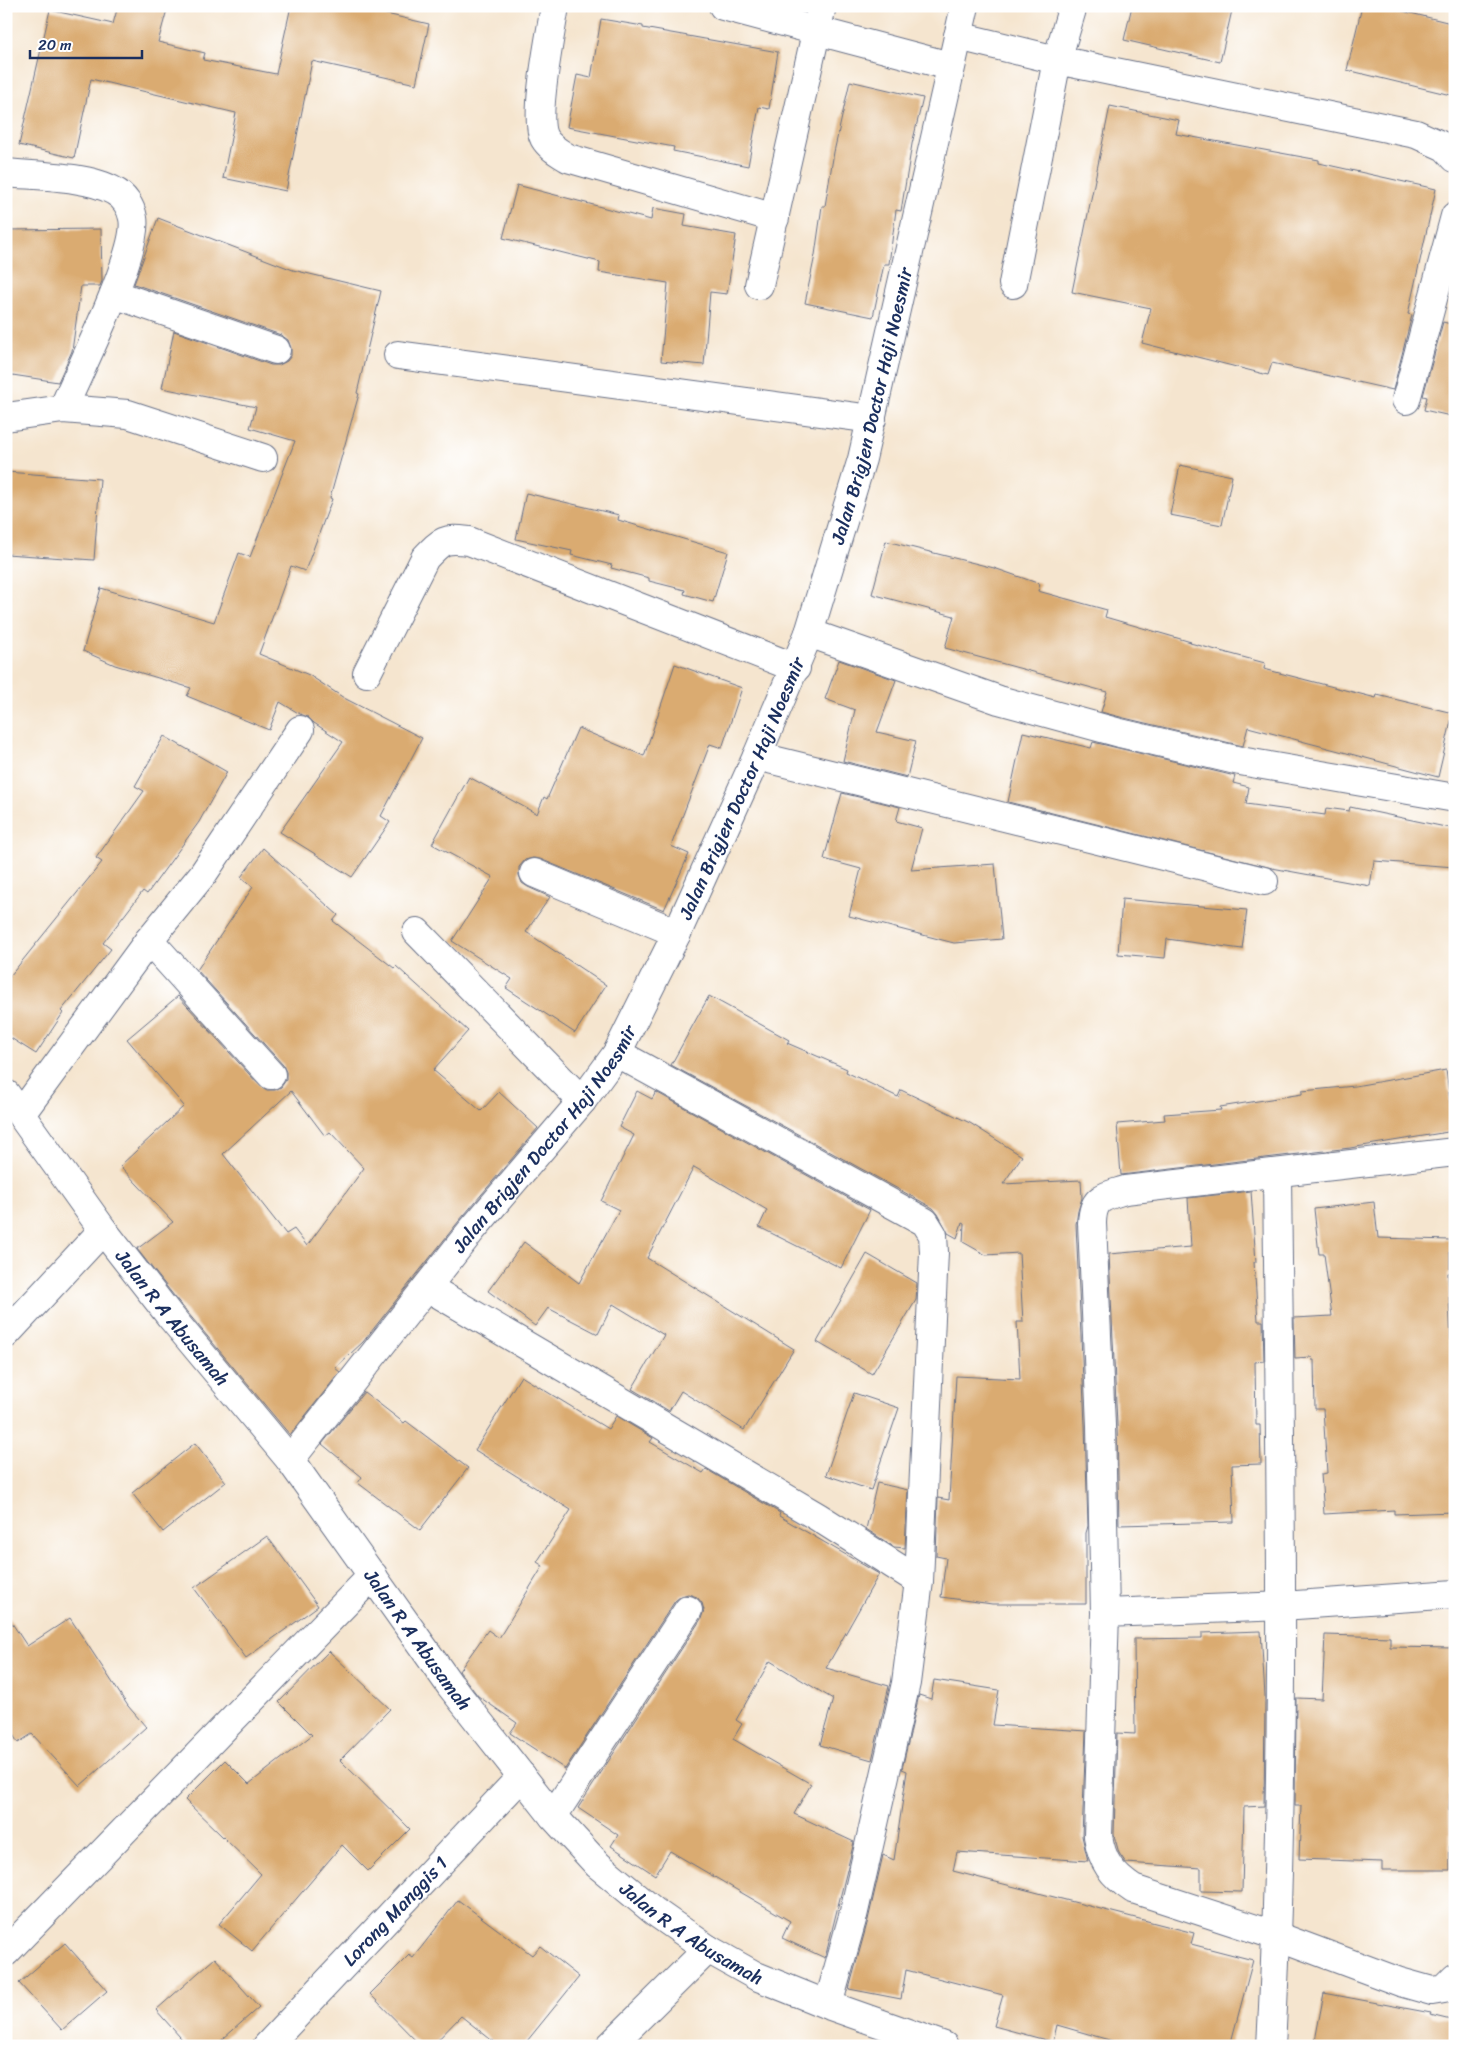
<svg xmlns="http://www.w3.org/2000/svg" width="1461" height="2052" font-family="Sriracha,sans-serif">
<style>
.building{fill:#daab71;fill-rule:evenodd}
.lines{fill:none;stroke-linecap:round;stroke-linejoin:round}
.minor-casing{stroke:#676f86;stroke-width:30}
.minor{stroke:#fff;stroke-width:28}
.labels{text-anchor:middle;stroke-width:4;stroke-linejoin:round;paint-order:stroke}
.street-label{font-size:19px;fill:#1b2f5e;stroke:#fff}
</style>
<rect width="100%" height="100%" fill="#fff"/>
<filter id="ink" filterUnits="userSpaceOnUse"><feTurbulence type="fractalNoise" baseFrequency=".02" numOctaves="2"/><feDisplacementMap in="SourceGraphic" scale="10" xChannelSelector="R" yChannelSelector="G"/><feConvolveMatrix kernelMatrix="1 2 1 2 8 2 1 2 1" color-interpolation-filters="sRGB"/></filter>
<filter id="wash" filterUnits="userSpaceOnUse"><feTurbulence type="fractalNoise" baseFrequency=".0096" numOctaves="4" result="noise"/><feDisplacementMap in="SourceGraphic" scale="20" xChannelSelector="R" yChannelSelector="G"/><feGaussianBlur stdDeviation="1.12" result="paint"/><feColorMatrix in="noise" values="0 0 0 0 0 0 0 0 0 0 0 0 0 0 0 0 0 1.4 0 .05"/><feComposite in="paint" operator="in"/></filter>
<g filter="url(#wash)">
<rect width="100%" height="100%" fill="#f5e5cf"/>
<g id="blocks">
<g class="building">
<path d="M 118,6 L 168,6 L 158,42 L 205,53 L 203,60 L 276,74 L 291,6 L 352,6 L 429,24 L 416,84 L 312,61 L 286,191 L 223,178 L 236,113 L 91,79 L 74,158 L 19,145 L 50,10 L 113,24 Z"/>
<path d="M 1132,6 L 1233,6 L 1220,62 L 1124,40 Z"/>
<path d="M 1362,6 L 1382,6 L 1455,24 L 1455,96 L 1347,70 Z"/>
<path d="M 601,19 L 643,26 L 643,28 L 778,52 L 769,109 L 759,107 L 748,166 L 673,151 L 674,147 L 567,127 L 577,75 L 591,78 Z"/>
<path d="M 850,81 L 923,98 L 912,144 L 901,211 L 896,210 L 889,264 L 884,264 L 873,317 L 805,303 L 815,255 L 822,206 L 825,206 L 834,152 Z"/>
<path d="M 1110,106 L 1179,120 L 1176,134 L 1319,160 L 1319,163 L 1436,189 L 1408,314 L 1412,315 L 1393,390 L 1272,363 L 1268,375 L 1142,343 L 1151,308 L 1072,292 Z"/>
<path d="M 517,185 L 651,220 L 653,208 L 686,214 L 684,226 L 736,235 L 727,294 L 710,292 L 704,365 L 661,361 L 668,283 L 599,272 L 600,262 L 503,238 Z"/>
<path d="M 158,218 L 293,270 L 381,291 L 357,393 L 359,394 L 330,498 L 332,499 L 305,571 L 291,566 L 259,654 L 309,675 L 344,698 L 422,738 L 381,816 L 390,822 L 352,877 L 280,832 L 343,742 L 314,723 L 308,717 L 300,714 L 280,702 L 269,730 L 187,696 L 191,688 L 115,665 L 83,651 L 101,588 L 214,622 L 239,553 L 250,557 L 295,441 L 250,428 L 256,407 L 162,388 L 174,331 L 271,365 L 279,365 L 287,361 L 291,356 L 291,348 L 288,340 L 281,335 L 134,284 Z"/>
<path d="M 101,229 L 102,281 L 100,286 L 81,286 L 72,351 L 58,382 L 6,374 L 6,230 Z"/>
<path d="M 1443,322 L 1455,325 L 1455,417 L 1424,410 L 1427,397 L 1423,396 Z"/>
<path d="M 1180,465 L 1232,476 L 1222,525 L 1170,515 Z"/>
<path d="M 6,472 L 100,479 L 94,560 L 6,554 Z"/>
<path d="M 526,493 L 619,515 L 618,520 L 728,552 L 713,602 L 684,594 L 685,590 L 649,581 L 649,578 L 611,568 L 612,565 L 571,555 L 572,551 L 516,539 Z"/>
<path d="M 886,541 L 994,568 L 1040,584 L 1038,591 L 1107,610 L 1105,617 L 1191,642 L 1190,643 L 1265,663 L 1264,669 L 1376,698 L 1377,695 L 1453,713 L 1438,777 L 1248,727 L 1243,746 L 1124,718 L 1101,712 L 1107,692 L 945,648 L 954,616 L 872,594 Z"/>
<path d="M 839,660 L 896,680 L 877,732 L 916,741 L 907,777 L 843,761 L 855,710 L 825,699 Z"/>
<path d="M 675,664 L 742,688 L 722,748 L 710,744 L 671,846 L 689,854 L 664,910 L 540,859 L 533,858 L 525,860 L 519,867 L 519,875 L 522,883 L 528,887 L 550,897 L 526,932 L 606,985 L 575,1033 L 506,988 L 512,979 L 452,941 L 493,877 L 432,844 L 469,777 L 537,814 L 544,797 L 547,799 L 578,728 L 644,756 Z"/>
<path d="M 1023,732 L 1091,748 L 1093,742 L 1235,776 L 1233,783 L 1249,787 L 1246,804 L 1325,815 L 1326,808 L 1349,811 L 1350,807 L 1455,829 L 1455,867 L 1374,861 L 1370,886 L 1272,868 L 1008,802 Z"/>
<path d="M 164,736 L 227,772 L 199,822 L 147,894 L 143,891 L 103,943 L 111,949 L 61,1011 L 63,1013 L 36,1054 L 6,1035 L 6,981 L 102,862 L 96,858 L 144,791 L 135,786 Z"/>
<path d="M 842,793 L 900,807 L 896,821 L 922,828 L 911,870 L 995,864 L 1002,939 L 954,943 L 849,916 L 861,869 L 824,859 Z"/>
<path d="M 263,848 L 338,915 L 333,921 L 394,968 L 396,966 L 468,1031 L 433,1070 L 481,1111 L 499,1092 L 538,1128 L 459,1221 L 363,1342 L 335,1368 L 340,1372 L 290,1435 L 182,1306 L 137,1249 L 173,1222 L 120,1166 L 184,1106 L 127,1039 L 178,996 L 260,1086 L 267,1090 L 275,1090 L 281,1087 L 286,1080 L 286,1072 L 283,1065 L 197,970 L 253,887 L 241,877 ZM 291,1091 L 325,1136 L 330,1132 L 364,1168 L 307,1246 L 294,1229 L 286,1234 L 223,1154 Z"/>
<path d="M 1122,899 L 1247,910 L 1242,949 L 1167,939 L 1165,958 L 1118,954 Z"/>
<path d="M 709,996 L 789,1040 L 787,1043 L 847,1069 L 846,1072 L 898,1097 L 901,1090 L 970,1123 L 1022,1156 L 1003,1184 L 1081,1180 L 1082,1198 L 1078,1211 L 1076,1224 L 1085,1426 L 1088,1526 L 1086,1533 L 1086,1604 L 992,1604 L 941,1597 L 946,1558 L 936,1556 L 938,1498 L 949,1500 L 956,1376 L 1020,1379 L 1017,1322 L 1023,1322 L 1019,1253 L 986,1255 L 963,1242 L 964,1224 L 962,1223 L 957,1238 L 948,1233 L 938,1214 L 933,1208 L 671,1065 Z"/>
<path d="M 1446,1070 L 1454,1131 L 1350,1148 L 1121,1175 L 1117,1124 L 1165,1120 L 1164,1114 L 1221,1110 L 1220,1107 L 1302,1094 L 1302,1091 L 1355,1086 Z"/>
<path d="M 637,1091 L 652,1099 L 656,1092 L 870,1210 L 841,1268 L 759,1227 L 767,1210 L 694,1167 L 647,1258 L 794,1349 L 744,1430 L 681,1391 L 669,1411 L 632,1389 L 664,1335 L 613,1304 L 598,1334 L 548,1308 L 535,1326 L 488,1291 L 524,1242 L 579,1283 L 619,1210 L 601,1201 L 634,1135 L 619,1127 Z"/>
<path d="M 1251,1191 L 1256,1262 L 1254,1262 L 1258,1321 L 1263,1321 L 1264,1361 L 1255,1362 L 1256,1425 L 1260,1425 L 1261,1464 L 1232,1465 L 1234,1522 L 1119,1525 L 1117,1424 L 1109,1254 L 1191,1247 L 1188,1198 Z"/>
<path d="M 1374,1202 L 1378,1238 L 1450,1240 L 1450,1273 L 1448,1273 L 1452,1367 L 1455,1512 L 1394,1514 L 1394,1510 L 1324,1514 L 1321,1474 L 1327,1473 L 1323,1409 L 1315,1409 L 1314,1360 L 1312,1360 L 1311,1357 L 1295,1358 L 1294,1318 L 1332,1316 L 1324,1254 L 1319,1254 L 1314,1209 Z"/>
<path d="M 867,1254 L 917,1283 L 916,1300 L 872,1374 L 817,1342 Z"/>
<path d="M 521,1376 L 608,1429 L 616,1416 L 653,1438 L 650,1442 L 703,1473 L 706,1469 L 780,1513 L 779,1516 L 879,1574 L 826,1668 L 889,1686 L 872,1760 L 820,1745 L 833,1699 L 770,1661 L 736,1720 L 742,1724 L 733,1739 L 811,1784 L 794,1814 L 854,1842 L 825,1958 L 782,1938 L 790,1921 L 670,1851 L 655,1875 L 611,1846 L 618,1835 L 578,1808 L 701,1619 L 704,1610 L 702,1603 L 697,1597 L 688,1594 L 681,1596 L 675,1601 L 565,1769 L 510,1733 L 517,1723 L 478,1696 L 459,1671 L 488,1630 L 499,1638 L 543,1566 L 537,1562 L 571,1510 L 475,1450 Z"/>
<path d="M 364,1392 L 404,1423 L 406,1421 L 468,1468 L 420,1530 L 358,1483 L 362,1477 L 322,1444 Z"/>
<path d="M 854,1393 L 899,1408 L 871,1490 L 826,1475 Z"/>
<path d="M 195,1443 L 226,1482 L 163,1532 L 132,1493 Z"/>
<path d="M 877,1483 L 908,1490 L 905,1548 L 894,1547 L 866,1529 Z"/>
<path d="M 267,1536 L 318,1606 L 246,1658 L 194,1588 Z"/>
<path d="M 6,1614 L 27,1646 L 70,1618 L 128,1706 L 146,1727 L 80,1786 L 32,1734 L 18,1743 L 6,1723 Z"/>
<path d="M 1261,1631 L 1265,1696 L 1264,1806 L 1244,1807 L 1242,1892 L 1201,1891 L 1201,1868 L 1126,1863 L 1119,1853 L 1114,1835 L 1117,1733 L 1135,1734 L 1134,1639 L 1202,1638 L 1202,1633 Z"/>
<path d="M 1325,1635 L 1390,1637 L 1390,1647 L 1454,1648 L 1454,1706 L 1449,1814 L 1450,1870 L 1382,1870 L 1382,1862 L 1299,1859 L 1301,1806 L 1295,1806 L 1296,1698 L 1322,1699 Z"/>
<path d="M 329,1651 L 390,1709 L 340,1760 L 410,1829 L 368,1871 L 342,1845 L 252,1951 L 219,1924 L 261,1874 L 185,1800 L 225,1760 L 249,1784 L 312,1735 L 279,1702 Z"/>
<path d="M 934,1680 L 999,1690 L 993,1725 L 1086,1731 L 1082,1836 L 1088,1861 L 957,1852 L 953,1871 L 1194,1933 L 1191,1944 L 1253,1960 L 1230,2046 L 1130,2046 L 1057,2025 L 1053,2042 L 994,2026 L 1003,1995 L 906,1970 L 901,1999 L 849,1989 L 868,1920 L 883,1855 L 894,1860 L 907,1771 L 902,1769 L 919,1695 L 931,1699 Z"/>
<path d="M 458,1900 L 532,1955 L 540,1946 L 579,1977 L 523,2046 L 499,2046 L 461,2016 L 432,2046 L 421,2046 L 370,1994 L 409,1955 L 413,1958 Z"/>
<path d="M 65,1943 L 107,1991 L 62,2030 L 19,1983 Z"/>
<path d="M 215,1958 L 259,2007 L 215,2046 L 188,2046 L 156,2010 Z"/>
<path d="M 1324,1993 L 1431,2013 L 1430,2015 L 1455,2021 L 1455,2046 L 1314,2046 Z"/>
</g>
</g>
</g>
<g filter="url(#ink)">
<use href="#blocks" fill-opacity="0" stroke="#676f86" stroke-width="1"/>
<g class="lines">
<g class="minor-casing">
<g id="minor">
<path d="M 555,6 C 551,32 533,118 544,138 C 549,147 560,153 568,158 L 775,218"/>
<path d="M 723,6 L 950,66"/>
<path d="M 958,36 L 1057,60 L 1416,134 L 1445,147 L 1455,158"/>
<path d="M 6,173 C 37,176 89,176 114,191 C 124,196 131,207 133,218 C 140,251 78,373 63,409"/>
<path d="M 1013,284 L 1057,60 L 1073,6"/>
<path d="M 759,285 L 822,6"/>
<path d="M 114,294 L 276,350"/>
<path d="M 398,355 L 872,419"/>
<path d="M 1406,400 L 1455,216"/>
<path d="M 6,417 L 63,409 L 128,414 L 263,458"/>
<path d="M 809,633 L 999,700 L 1120,733 L 1240,761 L 1455,798"/>
<path d="M 367,673 L 425,558 C 442,540 444,538 469,541 L 796,668"/>
<path d="M 757,756 L 1264,881"/>
<path d="M 534,873 L 677,933"/>
<path d="M 417,932 L 582,1101"/>
<path d="M 149,940 L 271,1075"/>
<path d="M 617,1053 L 925,1222 L 933,1235 L 934,1252 L 919,1581 L 906,1683 L 853,1916 L 828,2005"/>
<path id="s1" d="M 6,1094 L 103,1230 L 170,1316 L 290,1460 L 450,1685 L 553,1816 L 598,1865 L 655,1912 L 708,1949 L 756,1976 L 828,2005 L 944,2046"/>
<path d="M 21,1114 L 149,940 L 203,874 L 300,730"/>
<path d="M 1455,1152 L 1125,1190 C 1103,1197 1093,1197 1092,1223 L 1101,1425 L 1105,1613 L 1098,1836 C 1102,1862 1112,1875 1133,1889 L 1277,1936 L 1400,1982 L 1432,1991 L 1444,1989 L 1455,1978"/>
<path d="M 427,1287 L 818,1517 L 919,1581"/>
<path d="M 6,1334 L 103,1230"/>
<path id="s2" d="M 290,1460 L 471,1231 L 582,1101 L 617,1053 L 677,933 L 757,756 L 809,633 L 862,459 L 965,6"/>
<path d="M 1105,1613 L 1282,1606 L 1455,1594"/>
<path d="M 553,1816 L 688,1610"/>
<path d="M 6,1952 L 373,1575"/>
<path id="s3" d="M 267,2046 L 522,1776"/>
<path d="M 610,2046 L 708,1949"/>
<path d="M 1271,2046 C 1287,1755 1280,1464 1277,1173"/>
</g>
</g>
<use href="#minor" class="minor"/>
</g>
</g>
<g class="labels">
<g class="street-label">
<text dy="7" stroke="none"><textPath href="#s2" startOffset="1220">Jalan Brigjen Doctor Haji Noesmir</textPath></text>
<text dy="7" stroke="none"><textPath href="#s2" startOffset="815">Jalan Brigjen Doctor Haji Noesmir</textPath></text>
<text dy="7" stroke="none"><textPath href="#s2" startOffset="410">Jalan Brigjen Doctor Haji Noesmir</textPath></text>
<text dy="7" stroke="none"><textPath href="#s1" startOffset="279">Jalan R A Abusamah</textPath></text>
<text dy="7" stroke="none"><textPath href="#s1" startOffset="684">Jalan R A Abusamah</textPath></text>
<text dy="7" stroke="none"><textPath href="#s3" startOffset="186">Lorong Manggis 1</textPath></text>
<text dy="7" stroke="none"><textPath href="#s1" startOffset="1089">Jalan R A Abusamah</textPath></text>
</g>
</g>
<rect width="1461" height="2052" fill="none" stroke="#fff" stroke-width="25"/>
<path d="M30 50v8h112v-8" fill="none" stroke="#1b2f5e" stroke-width="2.5"/>
<text x="38" y="50" font-size="15" fill="#1b2f5e" stroke="#ffffff" stroke-width="4" paint-order="stroke">20 m</text>
</svg>
